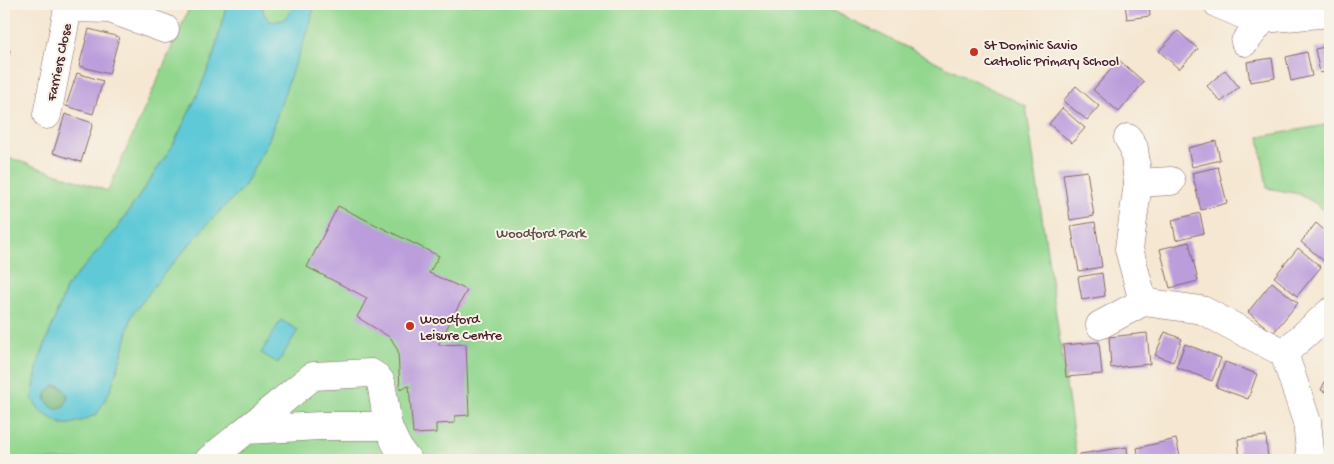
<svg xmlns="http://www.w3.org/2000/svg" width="1334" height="464" font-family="'Gochi Hand',sans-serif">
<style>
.green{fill:#93d78f;stroke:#6e7b5d}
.forest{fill:#76b87a;stroke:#606c52}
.water{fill:#5ec9d7;stroke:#547481;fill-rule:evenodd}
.building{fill:#bb9ddc}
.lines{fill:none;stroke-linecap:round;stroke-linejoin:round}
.minor-casing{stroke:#866565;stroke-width:29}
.minor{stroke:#fff;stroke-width:28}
.poi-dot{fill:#c8321e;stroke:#f7f3e8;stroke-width:2}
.labels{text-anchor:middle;stroke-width:4;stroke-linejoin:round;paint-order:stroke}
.poi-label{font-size:14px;fill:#4a1f2b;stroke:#f7f3e8;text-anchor:start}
.street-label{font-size:14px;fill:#4a1f2b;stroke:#f7f3e8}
.park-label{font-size:14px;fill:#5c4d44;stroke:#f7f3e8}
</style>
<rect width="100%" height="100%" fill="#f7f3e8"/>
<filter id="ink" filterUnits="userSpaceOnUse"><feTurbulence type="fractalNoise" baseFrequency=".02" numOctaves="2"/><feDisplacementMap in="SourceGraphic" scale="10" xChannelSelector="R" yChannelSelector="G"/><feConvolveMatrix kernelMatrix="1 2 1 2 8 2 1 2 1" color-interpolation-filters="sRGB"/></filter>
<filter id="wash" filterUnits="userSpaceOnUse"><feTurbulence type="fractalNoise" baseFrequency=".0096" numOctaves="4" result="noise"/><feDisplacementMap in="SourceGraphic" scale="20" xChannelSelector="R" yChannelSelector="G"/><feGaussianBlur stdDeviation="1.12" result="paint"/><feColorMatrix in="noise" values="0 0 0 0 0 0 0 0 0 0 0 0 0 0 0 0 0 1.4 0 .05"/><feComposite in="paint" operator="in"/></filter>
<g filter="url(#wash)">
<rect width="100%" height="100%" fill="#f5e7d2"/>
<g class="green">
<path d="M 191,4 L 819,4 L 1026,106 L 1077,460 L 4,460 L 4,156 L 108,191 Z"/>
<path d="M 1330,124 L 1330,216 L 1315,203 L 1299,194 L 1267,188 L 1259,137 Z"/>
</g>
<circle class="forest" cx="57" cy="397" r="11"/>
<g class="water">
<path d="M 227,4 L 263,4 L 263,12 L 269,21 C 281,23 292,17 293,4 L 315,4 L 308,31 L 290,77 L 269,139 L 244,187 L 209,222 L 162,276 L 132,315 L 122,355 L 111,389 L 97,414 L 84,420 L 70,424 L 62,424 L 42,413 L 32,399 L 38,363 L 67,286 L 116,230 L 172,147 L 195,100 L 212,60 ZM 56,385 L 61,386 L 68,395 C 66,413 52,413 45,398 C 47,391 49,388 56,385 Z"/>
<path d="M 281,320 L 298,330 L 278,363 L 261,353 Z"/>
</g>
<g id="blocks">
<g class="building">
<path d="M 1125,4 L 1149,4 L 1150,16 L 1127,19 Z"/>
<path d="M 89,29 L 119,37 L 109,74 L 79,66 Z"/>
<path d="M 1178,31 L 1198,49 L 1179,69 L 1159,51 Z"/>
<path d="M 1330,46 L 1330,71 L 1320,73 L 1315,49 Z"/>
<path d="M 4,49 L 10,50 L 5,75 L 4,75 Z"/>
<path d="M 1307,52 L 1312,76 L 1291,81 L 1286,57 Z"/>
<path d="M 1272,58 L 1275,78 L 1250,82 L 1247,62 Z"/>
<path d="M 1119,60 L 1144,82 L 1119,112 L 1093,90 Z"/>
<path d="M 1225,70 L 1239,87 L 1221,102 L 1207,86 Z"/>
<path d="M 77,73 L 103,81 L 93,114 L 66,106 Z"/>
<path d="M 1076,86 L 1099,106 L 1087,120 L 1063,101 Z"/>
<path d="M 1062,108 L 1085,128 L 1072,143 L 1049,124 Z"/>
<path d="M 65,114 L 93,123 L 81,162 L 53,153 Z"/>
<path d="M 1216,141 L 1220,160 L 1192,167 L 1188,148 Z"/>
<path d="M 1218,167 L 1227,203 L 1201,210 L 1192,173 Z"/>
<path d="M 1087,171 L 1094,216 L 1070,220 L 1063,174 Z"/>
<path d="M 338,206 L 439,256 L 429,273 L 467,290 L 438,345 L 466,344 L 469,415 L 455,416 L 455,423 L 436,424 L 436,433 L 413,434 L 409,386 L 400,389 L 398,351 L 391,338 L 357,317 L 367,298 L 307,267 Z"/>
<path d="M 1200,213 L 1204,233 L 1176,240 L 1172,220 Z"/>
<path d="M 1095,222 L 1102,267 L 1079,271 L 1071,226 Z"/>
<path d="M 1316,223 L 1330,235 L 1330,256 L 1325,262 L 1301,242 Z"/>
<path d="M 1189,242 L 1198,281 L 1170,288 L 1160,249 Z"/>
<path d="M 1298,248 L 1321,267 L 1297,296 L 1274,277 Z"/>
<path d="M 1102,273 L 1105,296 L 1082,300 L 1078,277 Z"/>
<path d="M 1272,282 L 1298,303 L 1273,333 L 1248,312 Z"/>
<path d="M 1165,332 L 1182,339 L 1173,362 L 1155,355 Z"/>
<path d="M 1147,333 L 1150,364 L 1111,368 L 1109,337 Z"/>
<path d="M 1099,342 L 1102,374 L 1066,377 L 1063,345 Z"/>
<path d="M 1185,344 L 1221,358 L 1212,381 L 1176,367 Z"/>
<path d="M 1225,362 L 1257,374 L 1248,399 L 1216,387 Z"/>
<path d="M 1328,375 L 1330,376 L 1330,394 L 1321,390 Z"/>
<path d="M 1266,436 L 1268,460 L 1240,460 L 1238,439 Z"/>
<path d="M 1176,439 L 1181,460 L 1139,460 L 1137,448 Z"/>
<path d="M 1127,447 L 1128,460 L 1081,460 L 1080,454 Z"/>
</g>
</g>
</g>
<g filter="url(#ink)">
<use href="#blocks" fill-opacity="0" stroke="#866565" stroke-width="1"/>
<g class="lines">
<g class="minor-casing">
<g id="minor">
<path d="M 1218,4 L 1244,15 L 1263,19"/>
<path d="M 68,8 L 110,9 L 165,29"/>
<path d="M 1245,42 L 1263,19 L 1320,14 L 1330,9"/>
<path d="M 47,115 L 68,8 L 66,4"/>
<path d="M 1128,138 L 1134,148 L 1138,183 L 1129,249 L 1143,302"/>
<path d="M 1138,183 L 1171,181"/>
<path d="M 1100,325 L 1143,302 L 1202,310 L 1284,353 L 1307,422 L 1311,460"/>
<path d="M 1284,353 L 1330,312"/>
<path d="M 388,426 C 393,437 398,452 408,460"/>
<path d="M 209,460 L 313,376 L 371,373 L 377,377 L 381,382 L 388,426 L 320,426 L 246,430"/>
</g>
</g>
<use href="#minor" class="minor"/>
</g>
</g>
<g class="poi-dot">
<circle cx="974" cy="52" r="5"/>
<circle cx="410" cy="326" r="5"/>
</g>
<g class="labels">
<g class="poi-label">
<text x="984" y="49">St Dominic Savio<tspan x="984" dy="16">Catholic Primary School</tspan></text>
<text x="420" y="323">Woodford<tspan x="420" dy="16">Leisure Centre</tspan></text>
</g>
<g class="street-label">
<text transform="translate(58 62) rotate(-78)" y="5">Farriers Close</text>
</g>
<g class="park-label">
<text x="541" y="237">Woodford Park</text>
</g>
</g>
<rect width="1334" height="464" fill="none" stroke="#f7f3e8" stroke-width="20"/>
</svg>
